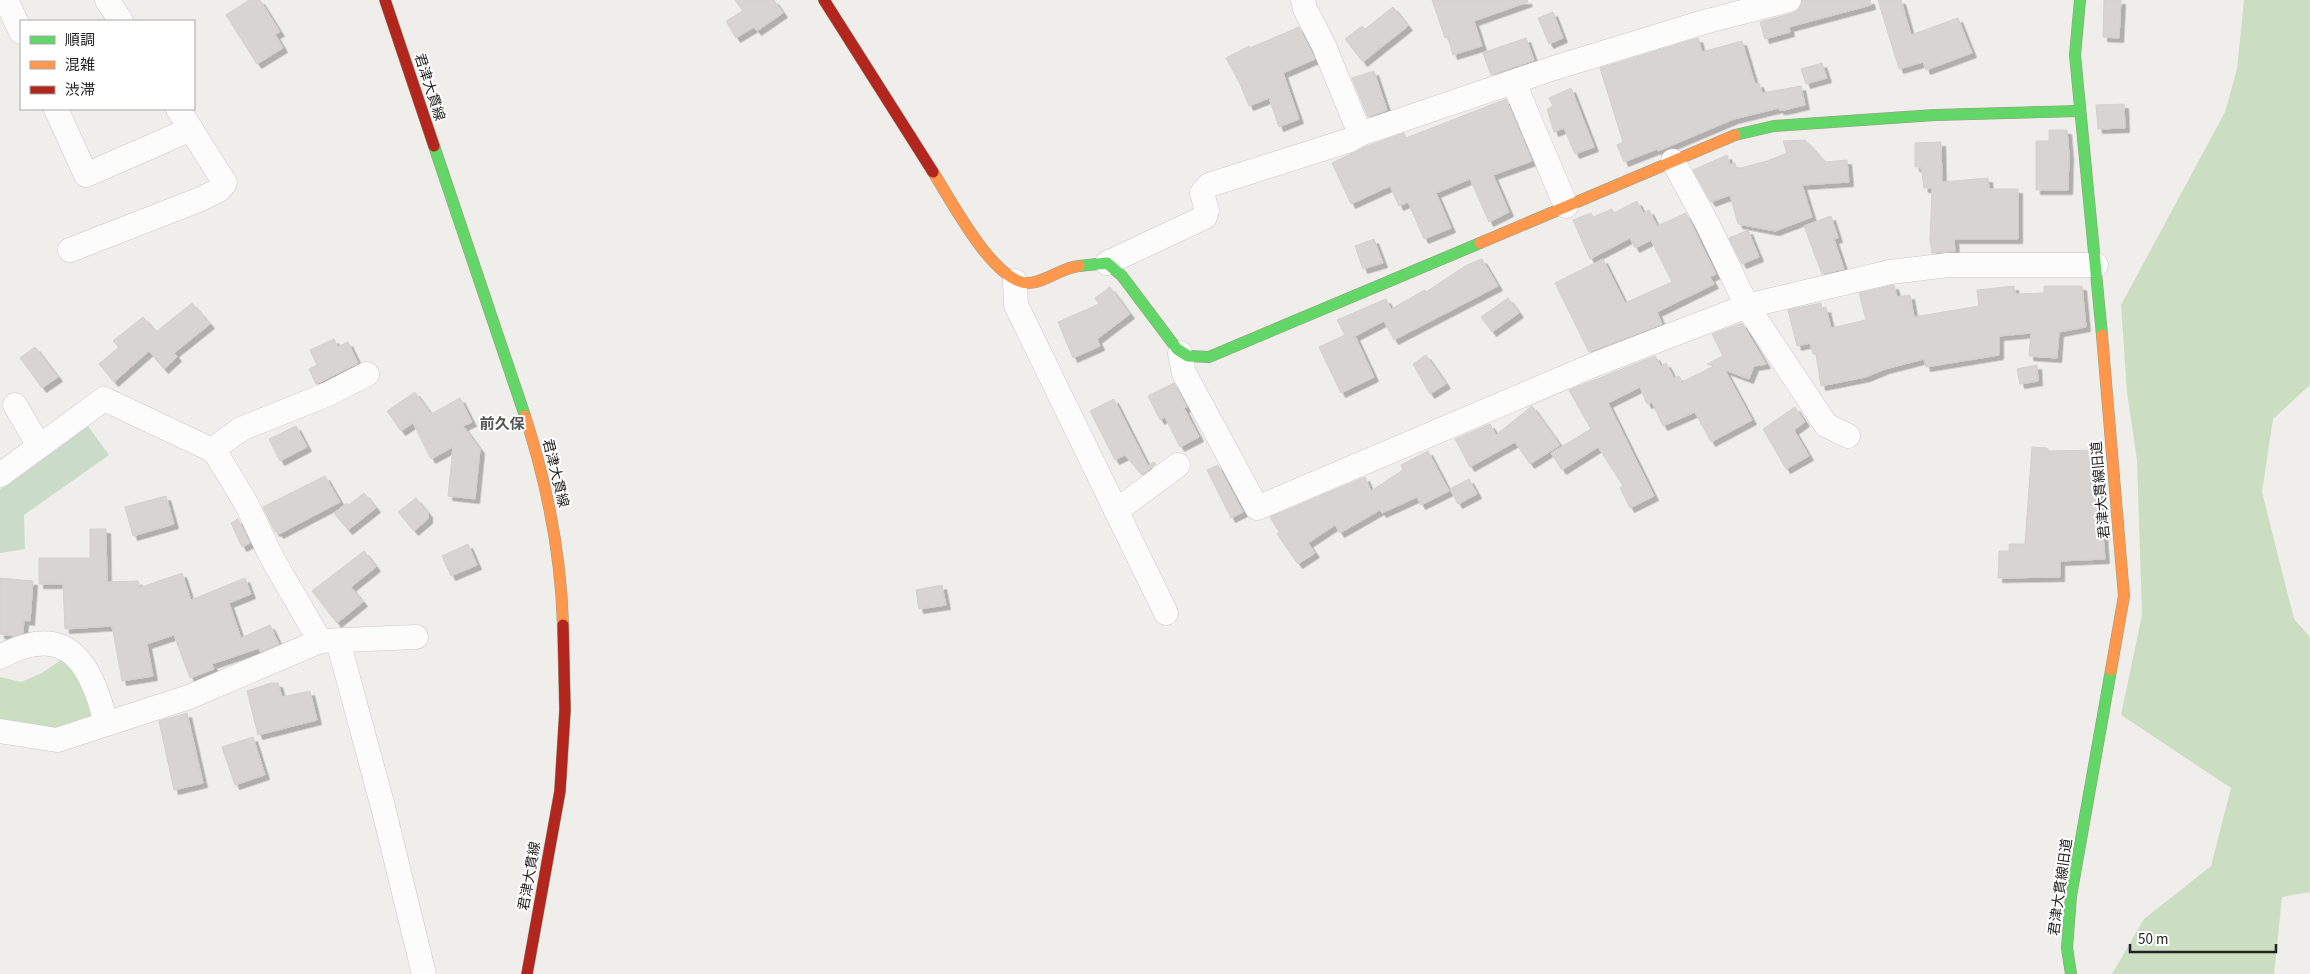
<svg xmlns="http://www.w3.org/2000/svg" width="2310" height="974" font-family="'Source Sans 3','Noto Sans JP',sans-serif">
<style>
.forest{fill:#cbdec1}
.cemetery{fill:#cadbca}
.building{fill:#d7d4d2;stroke:#d3d0cc;filter:url(#shadow)}
.lines{fill:none;stroke-linecap:round;stroke-linejoin:round}
.street-casing{stroke:#c9c8c7;stroke-width:25}
.fast-casing{stroke:#999a82;stroke-width:12}
.slow-casing{stroke:#999a82;stroke-width:12}
.jam-casing{stroke:#999a82;stroke-width:12}
.street{stroke:#fdfcfc;stroke-width:24}
.fast{stroke:#63d668;stroke-width:11}
.slow{stroke:#ff974d;stroke-width:11}
.jam{stroke:#b3261e;stroke-width:11}
.labels{text-anchor:middle;stroke-width:4;stroke-linejoin:round;paint-order:stroke}
.street-label{font-size:14px;fill:#222;stroke:#fff}
.neighbourhood-label{font-size:15px;font-weight:bold;fill:#555;stroke:#fff}
</style>
<defs>
<filter id="shadow"><feDropShadow dx="4.5" dy="4.5" stdDeviation="0" flood-color="#0004"/></filter>
</defs>
<rect width="100%" height="100%" fill="#f0eeeb"/>
<g class="forest">
<path d="M 2244,0 L 2310,0 L 2310,385 L 2273,419 L 2262,492 L 2294,619 L 2310,637 L 2310,892 L 2282,897 L 2274,974 L 2112,974 L 2144,919 L 2211,866 L 2231,788 L 2121,715 L 2142,615 L 2137,460 L 2127,392 L 2121,305 L 2225,112 L 2237,69 Z"/>
<path d="M 64,658 L 94,700 L 92,721 L 55,732 L 0,726 L 0,677 L 21,682 L 42,673 Z"/>
</g>
<path class="cemetery" d="M 88,426 L 109,455 L 24,515 L 25,549 L 0,553 L 0,489 Z"/>
<g class="building">
<path d="M 249,0 L 260,0 L 280,32 L 275,34 L 283,48 L 257,64 L 226,15 Z"/>
<path d="M 735,0 L 774,0 L 783,13 L 757,31 L 754,27 L 736,38 L 726,21 L 743,11 Z"/>
<path d="M 1432,0 L 1527,0 L 1528,2 L 1474,21 L 1482,46 L 1453,55 L 1448,37 L 1445,38 Z"/>
<path d="M 1802,0 L 1870,0 L 1871,5 L 1789,27 L 1790,32 L 1765,39 L 1760,22 L 1793,13 L 1799,9 Z"/>
<path d="M 1878,0 L 1901,0 L 1911,35 L 1958,18 L 1972,53 L 1926,70 L 1923,62 L 1899,69 Z"/>
<path d="M 2104,0 L 2121,0 L 2119,38 L 2103,37 Z"/>
<path d="M 1393,7 L 1408,26 L 1363,62 L 1345,39 L 1362,26 L 1365,29 Z"/>
<path d="M 1553,12 L 1563,38 L 1549,44 L 1538,18 Z"/>
<path d="M 1299,27 L 1315,59 L 1283,73 L 1299,119 L 1279,127 L 1269,98 L 1249,106 L 1240,84 L 1226,58 L 1249,46 L 1250,48 Z"/>
<path d="M 1526,38 L 1534,60 L 1491,75 L 1483,53 Z"/>
<path d="M 1698,38 L 1702,52 L 1742,41 L 1755,84 L 1759,83 L 1762,93 L 1801,86 L 1805,105 L 1784,110 L 1779,110 L 1779,108 L 1734,119 L 1658,151 L 1657,149 L 1624,162 L 1617,145 L 1623,142 L 1600,68 Z"/>
<path d="M 1822,63 L 1827,78 L 1806,84 L 1801,69 Z"/>
<path d="M 1374,71 L 1387,110 L 1368,117 L 1352,78 Z"/>
<path d="M 1571,88 L 1594,147 L 1575,154 L 1564,128 L 1554,132 L 1547,109 L 1553,106 L 1549,98 Z"/>
<path d="M 1506,99 L 1532,161 L 1493,175 L 1509,212 L 1489,222 L 1470,179 L 1436,193 L 1451,228 L 1424,239 L 1408,202 L 1399,206 L 1390,186 L 1351,204 L 1332,163 L 1367,146 L 1404,133 L 1406,138 Z"/>
<path d="M 2124,104 L 2125,128 L 2098,129 L 2096,105 Z"/>
<path d="M 2049,130 L 2067,130 L 2069,155 L 2068,190 L 2036,190 L 2036,141 L 2049,141 Z"/>
<path d="M 1805,140 L 1825,162 L 1847,160 L 1849,182 L 1802,185 L 1812,217 L 1775,231 L 1738,224 L 1730,195 L 1711,202 L 1693,170 L 1727,155 L 1730,165 L 1735,163 L 1737,169 L 1767,161 L 1787,153 L 1783,141 Z"/>
<path d="M 1941,142 L 1942,182 L 1988,178 L 1989,189 L 2018,189 L 2018,239 L 1954,239 L 1955,251 L 1932,253 L 1930,241 L 1932,188 L 1924,188 L 1921,167 L 1915,167 L 1915,143 Z"/>
<path d="M 1637,201 L 1643,213 L 1649,210 L 1657,226 L 1686,213 L 1716,274 L 1710,277 L 1714,284 L 1657,312 L 1662,324 L 1589,352 L 1555,283 L 1603,259 L 1625,303 L 1672,282 L 1651,240 L 1635,248 L 1630,238 L 1590,259 L 1573,220 L 1591,213 L 1593,217 L 1612,209 L 1614,213 Z"/>
<path d="M 1831,216 L 1838,238 L 1834,239 L 1844,269 L 1822,274 L 1804,226 Z"/>
<path d="M 1748,230 L 1759,257 L 1742,264 L 1729,238 Z"/>
<path d="M 1374,239 L 1383,263 L 1363,269 L 1355,246 Z"/>
<path d="M 1482,259 L 1498,286 L 1394,340 L 1384,321 L 1355,336 L 1374,377 L 1341,393 L 1319,347 L 1345,335 L 1337,320 L 1386,299 L 1391,309 L 1425,290 L 1426,292 L 1467,265 Z"/>
<path d="M 1894,285 L 1897,297 L 1910,295 L 1914,317 L 1979,306 L 1977,290 L 2014,286 L 2015,294 L 2044,293 L 2044,286 L 2082,286 L 2086,327 L 2059,332 L 2057,358 L 2029,356 L 2031,333 L 1999,336 L 1999,355 L 1926,367 L 1924,359 L 1885,369 L 1866,377 L 1821,386 L 1816,354 L 1813,354 L 1810,343 L 1797,346 L 1788,310 L 1821,303 L 1822,309 L 1826,308 L 1831,328 L 1866,320 L 1859,293 Z"/>
<path d="M 1110,287 L 1130,314 L 1097,339 L 1100,346 L 1073,358 L 1058,322 L 1099,304 L 1095,298 Z"/>
<path d="M 1508,298 L 1519,313 L 1492,332 L 1481,317 Z"/>
<path d="M 192,303 L 210,324 L 174,353 L 177,357 L 164,369 L 149,351 L 114,382 L 99,364 L 119,347 L 113,341 L 143,317 L 156,332 Z"/>
<path d="M 1742,323 L 1766,364 L 1754,366 L 1749,379 L 1725,370 L 1752,420 L 1711,442 L 1695,412 L 1663,426 L 1652,402 L 1647,404 L 1640,387 L 1608,403 L 1654,496 L 1630,508 L 1620,488 L 1623,486 L 1598,447 L 1562,470 L 1551,453 L 1591,429 L 1569,390 L 1655,356 L 1661,366 L 1666,363 L 1674,378 L 1679,376 L 1682,382 L 1714,366 L 1707,364 L 1723,356 L 1712,334 Z"/>
<path d="M 334,339 L 338,347 L 348,342 L 358,363 L 316,384 L 309,369 L 317,365 L 310,350 Z"/>
<path d="M 35,347 L 58,377 L 42,388 L 20,358 Z"/>
<path d="M 1426,355 L 1446,384 L 1430,394 L 1413,364 Z"/>
<path d="M 2037,365 L 2038,381 L 2020,384 L 2017,369 Z"/>
<path d="M 1174,383 L 1187,407 L 1184,408 L 1199,437 L 1180,447 L 1165,417 L 1160,420 L 1148,396 Z"/>
<path d="M 415,392 L 431,414 L 460,398 L 472,422 L 463,426 L 480,449 L 475,499 L 448,496 L 453,447 L 431,459 L 413,423 L 401,431 L 387,411 Z"/>
<path d="M 1114,399 L 1148,466 L 1153,462 L 1156,464 L 1142,475 L 1125,455 L 1115,460 L 1090,411 Z"/>
<path d="M 1532,406 L 1560,445 L 1530,464 L 1515,442 L 1470,467 L 1455,439 L 1490,424 L 1496,435 Z"/>
<path d="M 1795,407 L 1805,422 L 1794,430 L 1809,456 L 1786,469 L 1763,429 Z"/>
<path d="M 296,426 L 307,447 L 280,461 L 269,439 Z"/>
<path d="M 2032,447 L 2047,448 L 2049,451 L 2096,450 L 2105,559 L 2060,561 L 2060,577 L 1998,578 L 1999,551 L 2009,551 L 2009,544 L 2025,544 Z"/>
<path d="M 1428,451 L 1449,491 L 1421,505 L 1417,497 L 1382,513 L 1380,510 L 1340,533 L 1335,525 L 1308,543 L 1315,553 L 1298,564 L 1277,534 L 1279,532 L 1270,517 L 1365,477 L 1371,491 L 1403,470 L 1401,465 Z"/>
<path d="M 1218,465 L 1243,512 L 1231,518 L 1207,470 Z"/>
<path d="M 325,476 L 340,502 L 279,534 L 277,531 L 275,532 L 263,507 Z"/>
<path d="M 1469,479 L 1477,494 L 1458,504 L 1450,489 Z"/>
<path d="M 364,493 L 376,508 L 348,530 L 334,513 L 347,503 L 349,505 Z"/>
<path d="M 166,496 L 174,524 L 133,536 L 125,507 Z"/>
<path d="M 416,498 L 428,513 L 428,519 L 414,531 L 398,512 Z"/>
<path d="M 238,519 L 250,543 L 242,547 L 231,523 Z"/>
<path d="M 90,529 L 106,529 L 107,582 L 138,581 L 139,588 L 182,573 L 191,600 L 245,578 L 251,594 L 229,603 L 241,638 L 270,625 L 279,644 L 260,652 L 259,648 L 212,664 L 214,669 L 190,678 L 174,635 L 147,644 L 153,676 L 122,681 L 112,626 L 65,629 L 63,584 L 39,584 L 39,558 L 90,558 Z"/>
<path d="M 468,544 L 477,565 L 451,576 L 442,556 Z"/>
<path d="M 364,551 L 376,567 L 351,587 L 363,602 L 337,623 L 312,591 Z"/>
<path d="M 0,578 L 33,581 L 30,621 L 24,620 L 23,633 L 15,636 L 0,634 Z"/>
<path d="M 942,585 L 946,605 L 919,609 L 916,590 Z"/>
<path d="M 271,683 L 278,683 L 282,697 L 310,691 L 317,720 L 258,735 L 247,691 Z"/>
<path d="M 187,713 L 203,783 L 174,790 L 159,721 Z"/>
<path d="M 253,737 L 265,775 L 235,785 L 222,747 Z"/>
</g>
<g class="lines">
<g class="street-casing">
<g id="street">
<path d="M 6,0 L 21,32"/>
<path d="M 107,0 L 121,21"/>
<path d="M 1303,0 L 1305,9 L 1324,46 L 1360,134"/>
<path d="M 1514,83 L 1566,206"/>
<path d="M 56,109 L 86,175 L 191,129"/>
<path d="M 1673,161 L 1708,225 L 1747,306 L 1826,425 L 1848,436"/>
<path d="M 70,250 L 201,199 L 219,190 L 225,183 L 178,109"/>
<path d="M 1107,263 L 1205,217 L 1207,211 L 1202,193 L 1209,185 L 1350,140 L 1360,134 L 1554,68 L 1704,22 L 1789,0"/>
<path d="M 1015,281 L 1016,305 L 1166,613"/>
<path d="M 1180,353 L 1184,373 L 1257,508 L 1596,364 L 1747,306 L 1890,272 L 1949,265 L 2096,265"/>
<path d="M 15,405 L 39,446"/>
<path d="M 212,450 L 241,429 L 328,394 L 367,374"/>
<path d="M 0,475 L 104,399 L 212,450 L 217,455 L 246,503 L 272,558 L 320,641"/>
<path d="M 1116,511 L 1178,465"/>
<path d="M 338,641 L 383,807 L 424,974"/>
<path d="M 0,657 C 67,620 92,664 106,724"/>
<path d="M 0,731 L 57,740 L 189,697 L 320,641 L 416,637"/>
</g>
</g>
<g class="fast-casing">
<g id="fast">
<path d="M 2080,0 L 2075,55 L 2102,335"/>
<path d="M 1735,135 L 1774,126 L 1935,115 L 2080,111"/>
<path d="M 434,146 L 525,416"/>
<path d="M 1079,266 L 1107,263 L 1122,276 L 1177,349 L 1188,356 L 1209,357 L 1480,243"/>
<path d="M 2071,974 L 2067,948 L 2071,896 L 2111,670"/>
</g>
</g>
<g class="slow-casing">
<g id="slow">
<path d="M 933,172 C 951,200 993,282 1028,283 C 1045,283 1062,267 1079,266"/>
<path d="M 1480,243 L 1735,135"/>
<path d="M 2102,335 L 2124,596 L 2111,670"/>
<path d="M 525,416 C 547,484 561,554 563,625"/>
</g>
</g>
<g class="jam-casing">
<g id="jam">
<path d="M 385,0 L 434,146"/>
<path d="M 824,0 L 933,172"/>
<path d="M 527,974 L 560,791 L 565,710 L 563,625"/>
</g>
</g>
<use href="#street" class="street"/>
<use href="#fast" class="fast"/>
<use href="#slow" class="slow"/>
<use href="#jam" class="jam"/>
</g>
<g class="labels">
<g class="street-label">
<text transform="translate(430 87) rotate(72)" y="5">君津大貫線</text>
<text transform="translate(556 473) rotate(76)" y="5">君津大貫線</text>
<text transform="translate(2100 490) rotate(-95)" y="5">君津大貫線旧道</text>
<text transform="translate(529 876) rotate(-80)" y="5">君津大貫線</text>
<text transform="translate(2060 887) rotate(-82)" y="5">君津大貫線旧道</text>
</g>
<g class="neighbourhood-label">
<text x="502" y="429">前久保</text>
</g>
</g>
<rect x="20" y="20" width="175" height="90" fill="#ffffff" stroke="#a7a7a7"/>
<rect x="30" y="36" width="25" height="8" fill="#63d668" stroke="#a7a7a7"/>
<text x="65" y="45" font-size="15" fill="#222222">順調</text>
<rect x="30" y="61" width="25" height="8" fill="#ff974d" stroke="#a7a7a7"/>
<text x="65" y="70" font-size="15" fill="#222222">混雑</text>
<rect x="30" y="86" width="25" height="8" fill="#b3261e" stroke="#a7a7a7"/>
<text x="65" y="95" font-size="15" fill="#222222">渋滞</text>
<path d="M2130 944v8h146v-8" fill="none" stroke="#222222" stroke-width="2.5"/>
<text x="2138" y="944" font-size="15" fill="#222222" stroke="#ffffff" stroke-width="4" paint-order="stroke">50 m</text>
</svg>
